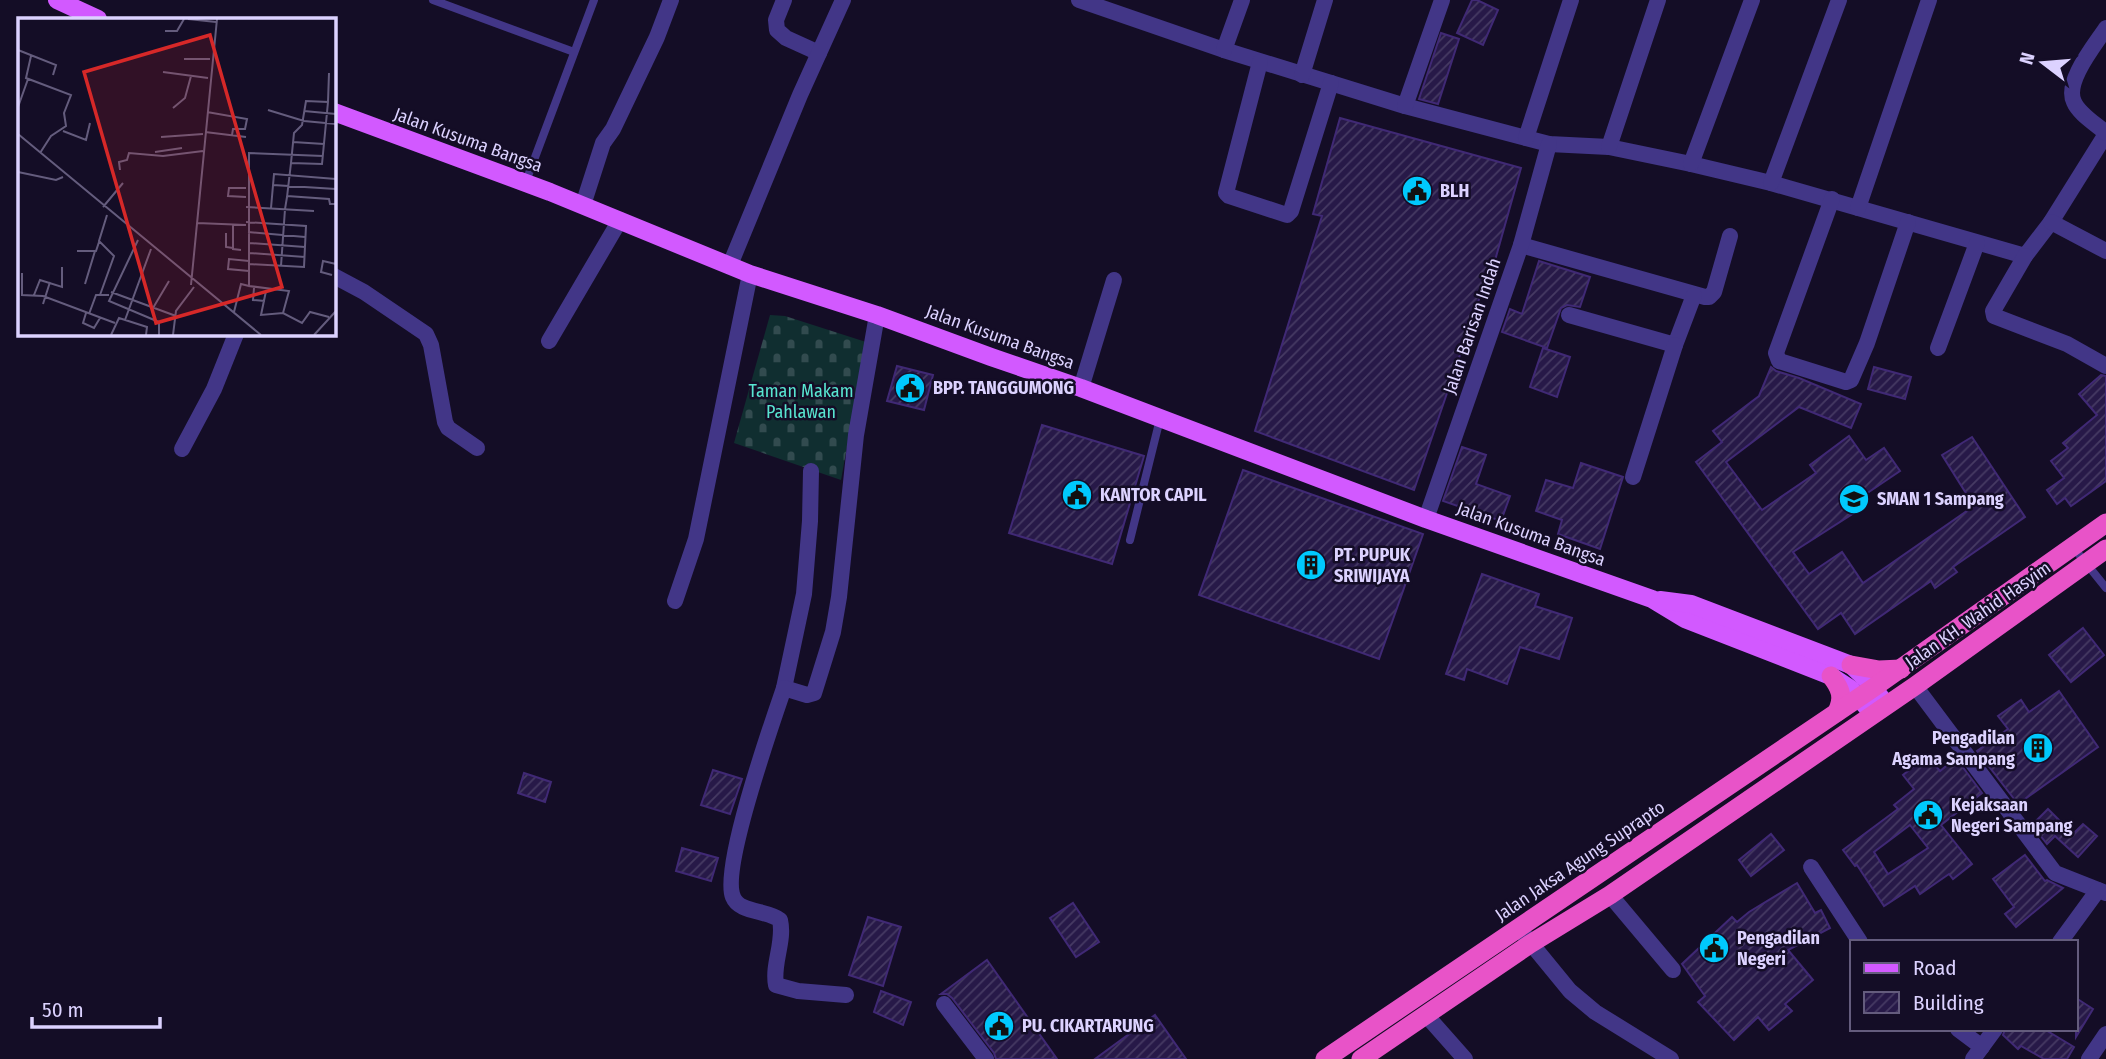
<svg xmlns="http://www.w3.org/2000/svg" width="2106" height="1059" font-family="'Fira Sans Condensed',sans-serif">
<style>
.cemetery{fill:url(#cemetery-stones)}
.building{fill:url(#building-hatch);stroke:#402975;stroke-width:2;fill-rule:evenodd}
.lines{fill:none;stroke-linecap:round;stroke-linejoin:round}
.service{stroke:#423687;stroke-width:8}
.minor{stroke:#423687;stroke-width:16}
.primary{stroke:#d259ff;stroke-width:18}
.trunk{stroke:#e853c8;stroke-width:19}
.labels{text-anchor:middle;stroke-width:5;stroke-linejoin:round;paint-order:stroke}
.street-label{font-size:18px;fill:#dcd2ff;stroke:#140d26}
.poi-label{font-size:18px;font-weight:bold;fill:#dcd2ff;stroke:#140d26;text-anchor:start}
.park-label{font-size:18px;fill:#58e5d1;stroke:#140d26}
.inset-road{fill:none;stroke:#645c7d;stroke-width:2}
.view{fill:#d62828;fill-opacity:0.15;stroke:#d62828;stroke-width:3.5}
.inset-edge{fill:none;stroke:#dcd2ff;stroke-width:3.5}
</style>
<defs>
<pattern id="cemetery-stones" width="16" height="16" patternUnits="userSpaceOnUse" patternTransform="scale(1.75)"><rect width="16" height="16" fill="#102e30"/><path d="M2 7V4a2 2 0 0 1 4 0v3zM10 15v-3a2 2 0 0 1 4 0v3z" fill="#324b4f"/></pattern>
<pattern id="building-hatch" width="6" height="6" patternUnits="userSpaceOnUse" patternTransform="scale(1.75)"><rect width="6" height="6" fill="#271948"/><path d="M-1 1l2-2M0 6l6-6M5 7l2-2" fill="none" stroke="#463a63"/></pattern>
</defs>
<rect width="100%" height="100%" fill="#140d26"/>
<path class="cemetery" d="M 770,315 L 785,316 L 866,342 L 841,480 L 734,443 Z"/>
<g class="building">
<path d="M 1472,0 L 1477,0 L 1498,10 L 1483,45 L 1457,33 Z"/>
<path d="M 1441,33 L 1459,39 L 1438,104 L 1419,99 Z"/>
<path d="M 1340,118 L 1521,168 L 1494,264 L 1491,264 L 1414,490 L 1255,431 L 1322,216 L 1313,214 Z"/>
<path d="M 1539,261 L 1590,277 L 1580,307 L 1567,305 L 1561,308 L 1547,348 L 1502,332 L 1510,309 L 1522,314 Z"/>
<path d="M 1543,348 L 1570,357 L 1557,397 L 1530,387 Z"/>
<path d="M 897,366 L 933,375 L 924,410 L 887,401 Z"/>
<path d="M 1771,367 L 1776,371 L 1799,378 L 1861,404 L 1851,428 L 1799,407 L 1726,462 L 1762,510 L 1816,473 L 1810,465 L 1849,436 L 1866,460 L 1884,448 L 1900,471 L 1860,498 L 1865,506 L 1793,552 L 1809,574 L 1842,552 L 1863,583 L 1974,506 L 1942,455 L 1972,437 L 2025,517 L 1953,567 L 1957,572 L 1935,588 L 1931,581 L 1855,634 L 1841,613 L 1818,629 L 1696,462 L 1722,442 L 1713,431 L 1759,396 Z"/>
<path d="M 1874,367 L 1911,377 L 1905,399 L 1868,389 Z"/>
<path d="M 2101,375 L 2106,376 L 2106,481 L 2071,506 L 2065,498 L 2057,504 L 2047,490 L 2064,478 L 2051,461 L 2068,448 L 2063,443 L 2097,415 L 2079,394 Z"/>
<path d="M 1042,425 L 1144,456 L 1112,564 L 1009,533 Z"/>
<path d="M 1462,447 L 1486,455 L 1476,484 L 1510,496 L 1501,521 L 1443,501 Z"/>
<path d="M 1581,463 L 1623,477 L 1600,549 L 1558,534 L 1562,520 L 1536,511 L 1546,480 L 1573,488 Z"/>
<path d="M 1243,470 L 1423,534 L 1379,659 L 1199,595 Z"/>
<path d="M 1482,574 L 1539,594 L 1535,606 L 1572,618 L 1559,659 L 1520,647 L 1507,684 L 1467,669 L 1464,680 L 1446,674 Z"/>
<path d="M 2083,628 L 2104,655 L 2071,682 L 2049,655 Z"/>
<path d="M 2059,691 L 2098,747 L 2018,804 L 1977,751 L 2008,729 L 1998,716 L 2021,700 L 2029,712 Z"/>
<path d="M 1927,756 L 1940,771 L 1956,758 L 1982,793 L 1941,825 L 1972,864 L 1953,879 L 1949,874 L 1920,894 L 1915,886 L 1884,906 L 1857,865 L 1855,866 L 1843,850 L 1898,809 L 1894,805 L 1914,789 L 1903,775 ZM 1910,825 L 1928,848 L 1888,874 L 1874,852 Z"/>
<path d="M 713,770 L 742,779 L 730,814 L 701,805 Z"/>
<path d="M 524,773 L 551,782 L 545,802 L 518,793 Z"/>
<path d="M 2048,809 L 2073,834 L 2083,824 L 2097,836 L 2078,857 L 2055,836 L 2047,844 L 2032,825 Z"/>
<path d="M 1771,834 L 1784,850 L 1751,876 L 1739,860 Z"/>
<path d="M 682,848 L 718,858 L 711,881 L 676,871 Z"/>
<path d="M 2025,855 L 2045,881 L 2047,880 L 2063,888 L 2016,927 L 2005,914 L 2014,907 L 1993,879 Z"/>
<path d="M 1797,883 L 1815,913 L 1821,910 L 1830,928 L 1788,950 L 1813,980 L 1785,1004 L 1792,1011 L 1769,1030 L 1758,1017 L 1734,1040 L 1698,1002 L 1705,996 L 1682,964 L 1732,917 L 1737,922 L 1749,912 Z"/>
<path d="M 1073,903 L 1099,942 L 1076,957 L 1050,918 Z"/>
<path d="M 868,917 L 901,927 L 883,986 L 849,975 Z"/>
<path d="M 987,960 L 1057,1059 L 996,1059 L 994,1053 L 952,998 L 947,994 L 941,994 Z"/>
<path d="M 881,991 L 911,1002 L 903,1025 L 874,1012 Z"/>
<path d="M 2076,998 L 2093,1009 L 2076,1037 Z"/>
<path d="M 1155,1015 L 1186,1059 L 1095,1059 Z"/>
<path d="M 2005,1029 L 2044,1029 L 2074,1047 L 2067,1059 L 2044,1059 L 2021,1046 L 2018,1049 L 2003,1035 Z"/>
</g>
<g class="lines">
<g class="service">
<path d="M 433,0 L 574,52"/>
<path d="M 525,184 L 594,0"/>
<path d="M 1130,540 L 1160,419"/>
<path d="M 2073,547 L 2106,588"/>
</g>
<g class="minor">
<path d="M 784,0 L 776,20 L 777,30 L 786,38 L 819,53"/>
<path d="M 1079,0 L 1224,50 L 1405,106 L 1549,144 L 1609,147 L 1691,164 L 1771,183 L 2025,256 L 2051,222 L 2106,134"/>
<path d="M 2106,28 C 2095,45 2064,82 2074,102 C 2079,114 2096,124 2106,133"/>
<path d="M 1224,50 L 1242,0"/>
<path d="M 1260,62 L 1226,193 L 1229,196 L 1287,215 L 1291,211 L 1331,83"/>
<path d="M 1302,75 L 1325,0"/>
<path d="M 1405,106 L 1442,0"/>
<path d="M 1526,138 L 1571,0"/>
<path d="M 1609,147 L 1658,0"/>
<path d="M 1691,164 L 1752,0"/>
<path d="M 1771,183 L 1839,0"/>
<path d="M 1832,199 L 1776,353 L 1779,361 L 1846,382 L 1851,380 L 1867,343 L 1908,222"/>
<path d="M 583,205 L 603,143 L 613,129 L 657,37 L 671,0"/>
<path d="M 1858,208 L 1929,0"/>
<path d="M 2051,222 L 2106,251"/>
<path d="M 1521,245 L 1705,297 L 1709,297 L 1714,292 L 1730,236"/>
<path d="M 2025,256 L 1993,311 L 1994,316 L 2067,344 L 2106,366"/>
<path d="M 730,265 L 800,95 L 843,0"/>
<path d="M 334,276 L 364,292 L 426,334 L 431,345 L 445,422 L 448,428 L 477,448"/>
<path d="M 1569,315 L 1675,345 L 1694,295"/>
<path d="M 549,341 L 620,220"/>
<path d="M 1938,348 L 1977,243"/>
<path d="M 1081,388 L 1114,280"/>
<path d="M 182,449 L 214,389 L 236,334"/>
<path d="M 1633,477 L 1675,345"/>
<path d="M 1426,519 L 1521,245 L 1549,144"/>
<path d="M 675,601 L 696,539 L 750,274"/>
<path d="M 1915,686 L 2055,873 L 2106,893"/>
<path d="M 784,688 L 804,594 L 810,521 L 811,471"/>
<path d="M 1811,867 L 1860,942"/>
<path d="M 1610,895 L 1673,970"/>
<path d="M 1525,936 L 1570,991 L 1595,1012 L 1671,1059"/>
<path d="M 2060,942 L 2098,890"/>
<path d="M 846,995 L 798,991 L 776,985 C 772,964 785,941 780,920 C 767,910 739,913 733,897 C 721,869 772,723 784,688 L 807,695 L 814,693 L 833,632 L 839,597 L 856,435 L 877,315"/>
<path d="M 944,1004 L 986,1059"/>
<path d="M 1426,1015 L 1465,1059"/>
<path d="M 1958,1029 L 1982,1047"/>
<path d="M 1973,1059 L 1995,1029"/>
<path d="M 2089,1059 L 2106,1034"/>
</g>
<g class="primary">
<path d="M 57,0 L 98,19"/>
<path d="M 334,112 L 550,192 L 750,274 L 877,315 L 991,357 L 1081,388 L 1426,519 L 1652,599 L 1685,619 L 1831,676 L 1851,689 L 1872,713"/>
<path d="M 1660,600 L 1691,604 L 1851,665 L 1867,680 L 1886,704"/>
</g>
<g class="trunk">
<path d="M 1851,665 L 1879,670 L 1901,669"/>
<path d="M 1831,676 C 1841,689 1844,697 1837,712"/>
<path d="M 1325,1059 L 1873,688 L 2106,523"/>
<path d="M 1361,1059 L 1530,944 L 1610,895 L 1915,686 L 2106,549"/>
</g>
</g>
<defs>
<g id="civic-disc" transform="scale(1.575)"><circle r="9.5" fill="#00c9fd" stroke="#140d26"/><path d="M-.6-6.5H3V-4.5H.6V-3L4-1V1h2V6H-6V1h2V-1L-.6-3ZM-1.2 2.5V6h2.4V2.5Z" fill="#111"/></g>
<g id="school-disc" transform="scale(1.575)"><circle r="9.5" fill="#00c9fd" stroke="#140d26"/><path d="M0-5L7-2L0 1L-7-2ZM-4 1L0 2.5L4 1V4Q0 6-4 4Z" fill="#111"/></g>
<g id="building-disc" transform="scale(1.575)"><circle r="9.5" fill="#00c9fd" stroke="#140d26"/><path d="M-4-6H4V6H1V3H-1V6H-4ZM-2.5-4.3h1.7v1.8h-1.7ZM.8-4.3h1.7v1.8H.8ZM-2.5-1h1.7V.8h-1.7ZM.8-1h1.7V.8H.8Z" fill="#111"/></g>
</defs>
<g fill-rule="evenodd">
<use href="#civic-disc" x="1417" y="191"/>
<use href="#civic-disc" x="910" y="388"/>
<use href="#civic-disc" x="1077" y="495"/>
<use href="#school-disc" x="1854" y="499"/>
<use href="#building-disc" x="1311" y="565"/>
<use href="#building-disc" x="2038" y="748"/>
<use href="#civic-disc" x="1928" y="815"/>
<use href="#civic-disc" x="1714" y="948"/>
<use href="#civic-disc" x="999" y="1026"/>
</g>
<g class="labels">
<g class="street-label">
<text transform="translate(468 140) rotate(20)" y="6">Jalan Kusuma Bangsa</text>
<text transform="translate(1472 326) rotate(-71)" y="6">Jalan Barisan Indah</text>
<text transform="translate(1000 337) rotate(20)" y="6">Jalan Kusuma Bangsa</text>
<text transform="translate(1531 534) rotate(20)" y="6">Jalan Kusuma Bangsa</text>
<text transform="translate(1978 615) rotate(-35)" y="6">Jalan KH. Wahid Hasyim</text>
<text transform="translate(1580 861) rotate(-34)" y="6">Jalan Jaksa Agung Suprapto</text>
</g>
<g class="poi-label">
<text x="1440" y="197">BLH</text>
<text x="933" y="394">BPP. TANGGUMONG</text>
<text x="1100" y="501">KANTOR CAPIL</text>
<text x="1877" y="505">SMAN 1 Sampang</text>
<text x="1334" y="561">PT. PUPUK<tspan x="1334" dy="21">SRIWIJAYA</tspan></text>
<text x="2015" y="744" text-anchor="end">Pengadilan<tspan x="2015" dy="21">Agama Sampang</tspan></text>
<text x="1951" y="811">Kejaksaan<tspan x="1951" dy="21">Negeri Sampang</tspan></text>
<text x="1737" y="944">Pengadilan<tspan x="1737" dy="21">Negeri</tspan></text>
<text x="1022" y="1032">PU. CIKARTARUNG</text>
</g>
<g class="park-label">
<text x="801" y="397">Taman Makam<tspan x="801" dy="21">Pahlawan</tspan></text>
</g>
</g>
<g transform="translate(18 18)">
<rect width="318" height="318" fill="#140d26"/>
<path class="inset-road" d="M 170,1 L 198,4M 147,13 L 159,13 L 166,1M 0,32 L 38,47 L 35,57M 13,38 L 8,60 L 53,77 L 46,95 L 48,108 L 33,118 L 22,135M 166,41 L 192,41M 145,54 L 190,60M 310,84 L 311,55M 0,89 L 10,61M 155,90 L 167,80 L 173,58M 250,92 L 286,103 L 318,106M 286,93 L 318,96M 189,94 L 229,101 L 227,111 L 215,111 L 214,117M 45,113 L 68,122 L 72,105M 187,114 L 228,119M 0,116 L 243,317M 143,119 L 185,116M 275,124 L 306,126M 137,134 L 164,130M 102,152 L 101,144 L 109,142 L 111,135 L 145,138 L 185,133M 0,154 L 38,162 L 45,159M 255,167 L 318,171M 269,178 L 311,181 L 312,186 L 318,186M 228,179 L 210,178 L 211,170 L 228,170M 85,189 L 105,165M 228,189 L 296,193M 253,190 L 256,156 L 318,161M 228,204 L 288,208 L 286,249 L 231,246M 179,205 L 228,207M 215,207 L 215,231 L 223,232M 230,214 L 287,219M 208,215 L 208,229 L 215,230M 120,222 L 91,283 L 141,304 L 141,317M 231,225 L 287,229M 59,233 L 78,233 L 81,224M 231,235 L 287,239M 263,248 L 267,191 L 269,179 L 273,145 L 276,115 L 284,107 L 288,83 L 310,84 L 304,146 L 273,145M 231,253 L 210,251 L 211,241 L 231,243M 4,255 L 4,277 L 25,278 L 97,305M 314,257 L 303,254 L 305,243 L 318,246M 67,266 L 77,233M 173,267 L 199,1M 236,270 L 235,282 L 247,283M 248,273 L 243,297 L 265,295 L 284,305 L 292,294 L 311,299M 93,274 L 158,298M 16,277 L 22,262 L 44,269 L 44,249M 82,277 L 96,238 L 81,223 L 89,197M 25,286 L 32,264M 135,290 L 151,263M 216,294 L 223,266 L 231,268M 68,295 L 65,305 L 76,310 L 82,300M 265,295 L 271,273 L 231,268 L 231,135 L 305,138M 71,296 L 78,277 L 91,277M 107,302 L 133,231M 93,317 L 101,300 L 129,309 L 128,317M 155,317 L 158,293 L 176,269M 296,317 L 318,293"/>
<path class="view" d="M 192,17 L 264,269 L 138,305 L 66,54 Z"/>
<rect width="318" height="318" class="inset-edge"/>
</g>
<rect x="1850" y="940" width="228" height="91" fill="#140d26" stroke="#645c7d" stroke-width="2"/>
<rect x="1864" y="963" width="35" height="10" fill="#d259ff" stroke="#645c7d" stroke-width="2"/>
<text x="1913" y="975" font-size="21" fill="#dcd2ff">Road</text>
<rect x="1864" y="992" width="35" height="21" fill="url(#building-hatch)" stroke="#645c7d" stroke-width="2"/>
<text x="1913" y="1010" font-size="21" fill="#dcd2ff">Building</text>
<g transform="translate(2043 63) rotate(286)" stroke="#140d26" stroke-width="5" paint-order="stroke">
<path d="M0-5L12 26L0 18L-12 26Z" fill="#dcd2ff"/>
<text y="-10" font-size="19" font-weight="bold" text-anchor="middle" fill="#dcd2ff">N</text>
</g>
<path d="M32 1017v10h128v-10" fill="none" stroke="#dcd2ff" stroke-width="3.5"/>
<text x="42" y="1017" font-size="21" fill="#dcd2ff" stroke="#140d26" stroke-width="5" paint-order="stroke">50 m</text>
</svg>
